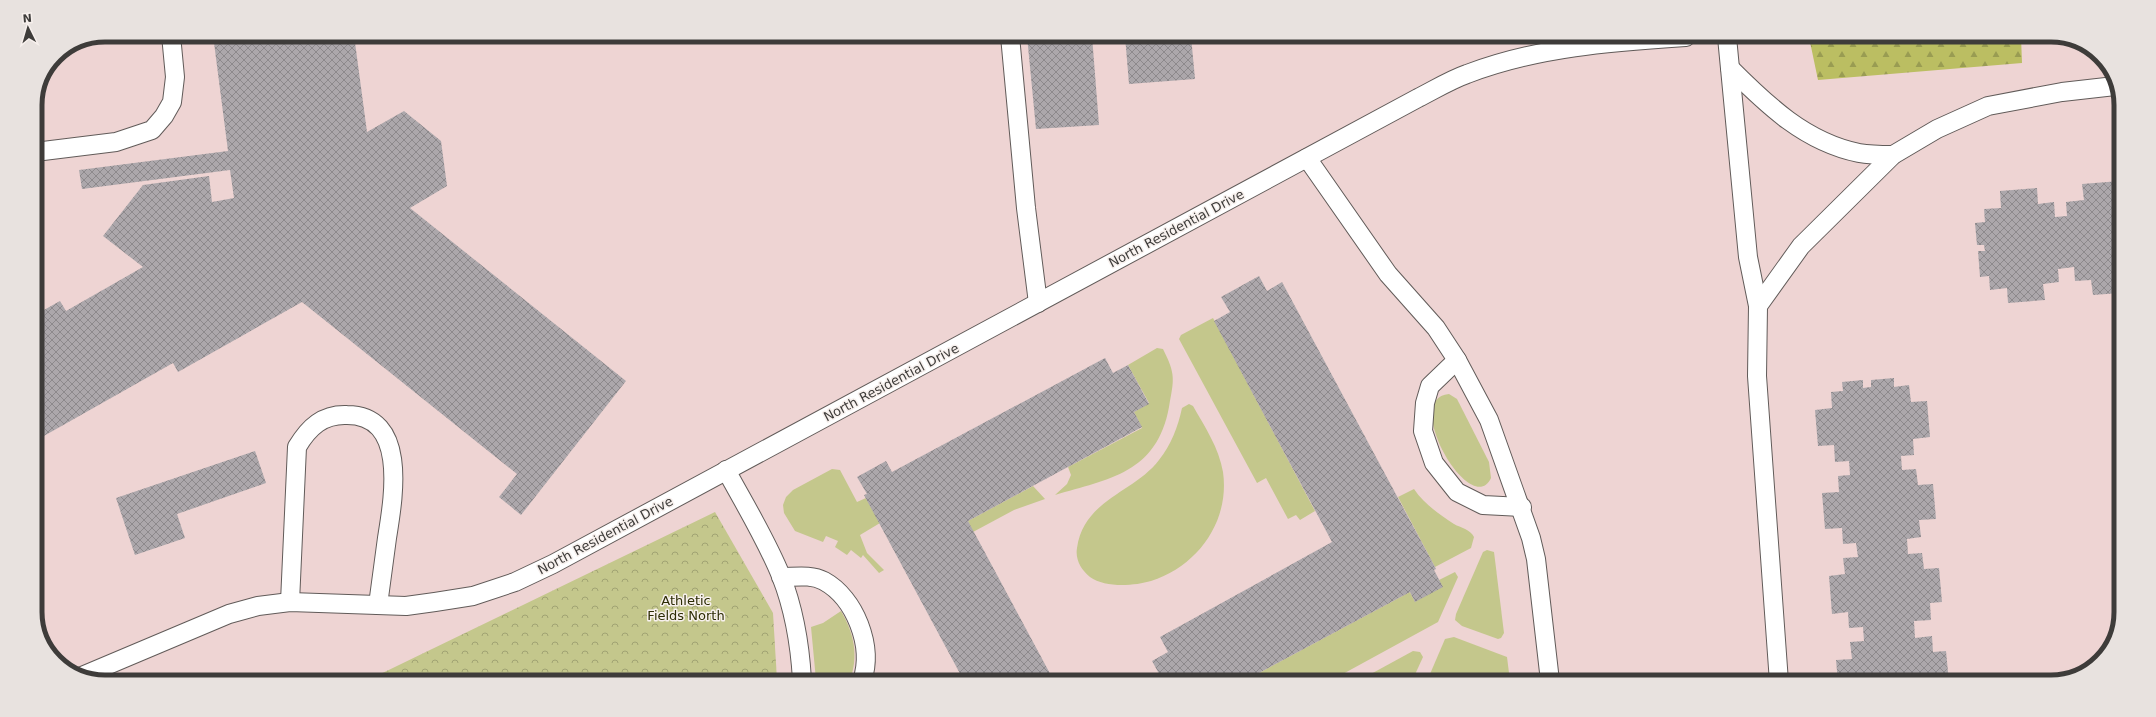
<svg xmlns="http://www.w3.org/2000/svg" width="2156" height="717" font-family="'DejaVu Sans',sans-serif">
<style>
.education{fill:#eed4d3}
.green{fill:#c4c78c}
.forest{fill:url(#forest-firs)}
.park{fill:url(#park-crowns)}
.building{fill:url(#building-cross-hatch)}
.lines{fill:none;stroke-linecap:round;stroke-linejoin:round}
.service-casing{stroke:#615b59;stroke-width:20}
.service{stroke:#fff;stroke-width:18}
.labels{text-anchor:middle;stroke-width:3;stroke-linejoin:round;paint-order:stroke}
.street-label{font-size:13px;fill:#3e3c3a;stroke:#f7f0ed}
.park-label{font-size:13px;fill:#2c2c04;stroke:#f7f0ed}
.rim{fill:none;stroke:#3e3c3a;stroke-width:5}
</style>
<defs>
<pattern id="forest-firs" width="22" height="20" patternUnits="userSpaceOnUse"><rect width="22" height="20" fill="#bbbe62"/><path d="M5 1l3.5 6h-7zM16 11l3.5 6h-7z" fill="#999c52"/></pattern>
<pattern id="park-crowns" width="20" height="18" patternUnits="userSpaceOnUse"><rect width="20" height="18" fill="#c4c78c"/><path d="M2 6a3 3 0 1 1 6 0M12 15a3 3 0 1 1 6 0" fill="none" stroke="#a1a373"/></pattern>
<pattern id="building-cross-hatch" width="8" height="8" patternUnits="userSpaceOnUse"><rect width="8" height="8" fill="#aca7ab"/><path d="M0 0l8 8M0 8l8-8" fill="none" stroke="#8d898c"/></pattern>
</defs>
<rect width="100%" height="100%" fill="#eae3e0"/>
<path class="education" d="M 105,35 L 2069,37 L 2106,62 L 2121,100 L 2119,630 L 2094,667 L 2051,682 L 87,680 L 50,655 L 35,617 L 35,105 L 40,78 L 56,55 L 79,40 Z"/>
<g class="green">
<path d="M 1213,318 L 1315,511 L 1300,520 L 1296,515 L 1288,519 L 1266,478 L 1257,483 L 1179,339 L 1181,335 Z"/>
<path d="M 1157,348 L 1163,349 C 1176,375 1174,379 1169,407 C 1157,473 1109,479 1055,495 L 1067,484 L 1071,475 L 1068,467 L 1142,428 L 1134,412 L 1149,403 L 1128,365 Z"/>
<path d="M 1449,394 L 1457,399 L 1489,462 L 1491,478 C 1471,520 1400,398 1449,394 Z"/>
<path d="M 1189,404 L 1193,406 C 1205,427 1219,448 1223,472 C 1230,521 1198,566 1151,581 C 1134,586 1105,588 1090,577 C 1081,570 1075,559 1077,548 C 1084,499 1134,493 1159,460 C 1171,445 1178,427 1182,408 Z"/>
<path d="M 832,469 L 840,470 L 857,502 L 866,498 L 880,523 L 860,535 L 867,553 L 884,570 L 879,573 L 863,555 L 861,558 L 851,550 L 847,555 L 835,547 L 838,541 L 826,536 L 823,542 L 795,531 L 784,513 L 783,505 L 786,497 L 793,490 Z"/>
<path d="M 1033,486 L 1045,499 L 1014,510 L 973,532 L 968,521 Z"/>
<path d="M 1414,489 C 1424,504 1439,514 1454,524 C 1461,528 1470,529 1474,537 L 1471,548 L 1435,567 L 1398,497 Z"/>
<path d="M 1487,550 L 1494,552 L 1504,633 L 1501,638 L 1498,639 L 1462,626 L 1455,620 L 1456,614 L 1483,552 Z"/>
<path d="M 1455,572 L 1458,577 L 1438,622 L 1330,681 L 1244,681 L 1410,592 L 1415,602 L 1439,580 Z"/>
<path d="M 841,611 C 854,633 859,656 850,680 L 816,680 L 811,627 L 823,623 Z"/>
<path d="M 1454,637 L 1507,657 L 1510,681 L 1427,681 L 1445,639 Z"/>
<path d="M 1413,651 L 1420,652 L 1423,657 L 1412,681 L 1358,681 Z"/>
</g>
<path class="forest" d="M 1809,37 L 2021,37 L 2022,63 L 1818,80 Z"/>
<path class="park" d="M 715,512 L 773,613 L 777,680 L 368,680 Z"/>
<g class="building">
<path d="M 213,35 L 354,35 L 367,132 L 404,111 L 441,141 L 447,186 L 410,208 L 626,381 L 521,515 L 499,497 L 517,474 L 302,302 L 178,372 L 173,363 L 35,441 L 35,315 L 60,301 L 66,311 L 143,267 L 103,236 L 143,185 L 209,176 L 212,202 L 234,198 L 230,170 L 82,189 L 79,170 L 228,151 Z"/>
<path d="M 1027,36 L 1092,36 L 1099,125 L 1036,129 Z"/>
<path d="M 1125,36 L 1191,36 L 1195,79 L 1129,84 Z"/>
<path d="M 2120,181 L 2120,293 L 2093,295 L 2091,280 L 2075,281 L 2074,267 L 2058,269 L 2059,282 L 2043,284 L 2045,300 L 2008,303 L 2007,288 L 1990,290 L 1989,276 L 1980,277 L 1978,251 L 1985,251 L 1984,245 L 1977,245 L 1975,223 L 1985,222 L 1984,209 L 2001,208 L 2000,191 L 2037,188 L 2038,204 L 2054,202 L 2055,217 L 2067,216 L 2066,202 L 2084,200 L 2082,184 Z"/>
<path d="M 1259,276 L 1267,291 L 1282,282 L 1435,567 L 1436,569 L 1434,570 L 1443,587 L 1415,602 L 1410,592 L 1244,681 L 1163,681 L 1152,661 L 1168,652 L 1160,637 L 1332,542 L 1214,321 L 1230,312 L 1221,297 Z"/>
<path d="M 1105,358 L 1113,373 L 1128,365 L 1149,404 L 1134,412 L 1142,427 L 968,521 L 1054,681 L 964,681 L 864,495 L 867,494 L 857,477 L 886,461 L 892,472 Z"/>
<path d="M 1894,378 L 1894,387 L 1909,385 L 1911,402 L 1927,401 L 1930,437 L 1913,439 L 1914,455 L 1901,456 L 1902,470 L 1916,469 L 1918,485 L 1933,484 L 1936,519 L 1919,520 L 1921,537 L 1907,539 L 1908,554 L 1922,553 L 1924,569 L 1939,568 L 1942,602 L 1930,603 L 1931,620 L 1914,621 L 1915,638 L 1932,636 L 1933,652 L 1946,651 L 1949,682 L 1838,682 L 1836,660 L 1852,659 L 1850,642 L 1864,641 L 1863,627 L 1849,628 L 1848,612 L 1832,614 L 1829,576 L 1845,574 L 1843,558 L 1858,557 L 1856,543 L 1843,544 L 1842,528 L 1825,529 L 1822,493 L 1839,492 L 1838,476 L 1850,475 L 1849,461 L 1835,462 L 1834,445 L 1818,446 L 1815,410 L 1832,408 L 1831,392 L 1843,391 L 1842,382 L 1863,380 L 1863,388 L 1871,387 L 1871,380 Z"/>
<path d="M 255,451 L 266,483 L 177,514 L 185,538 L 135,555 L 116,498 Z"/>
</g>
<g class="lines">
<g class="service-casing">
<g id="service">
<path d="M 1010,36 L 1026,208 L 1038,303"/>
<path d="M 1727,37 L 1748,257 L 1758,306"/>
<path d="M 1730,68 C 1767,105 1805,142 1859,153 C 1870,155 1882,155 1893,155"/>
<path d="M 35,152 L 116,142 L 152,130 L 164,116 L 172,102 L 175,77 L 171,35"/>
<path d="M 1307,158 L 1388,274 L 1436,328 L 1457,360 L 1489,420 L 1531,538 L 1536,559 L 1550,681"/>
<path d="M 1457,360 L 1430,386 L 1425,403 L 1423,431 L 1434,463 L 1457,492 L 1483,505 L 1522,507"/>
<path d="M 726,470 C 745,505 766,539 781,576 C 794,609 800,645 802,680"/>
<path d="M 781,577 C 795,577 811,574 824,581 C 855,598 874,646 862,681"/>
<path d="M 290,602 L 297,447 C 309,427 323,414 347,415 C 409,415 393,500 387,538 C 384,560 381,582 378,605"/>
<path d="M 82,676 L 229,614 L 258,606 L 290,602 L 406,606 L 435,602 L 473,596 L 515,582 L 553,564 L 1418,98 C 1434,90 1450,80 1467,74 C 1537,47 1612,42 1686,37"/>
<path d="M 1779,682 L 1757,376 L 1758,306 L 1801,246 L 1893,155 L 1937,129 L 1988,106 L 2062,92 L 2115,86"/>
</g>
</g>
<use href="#service" class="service"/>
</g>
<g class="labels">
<g class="street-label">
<text transform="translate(1176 228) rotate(-28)" y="5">North Residential Drive</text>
<text transform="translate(891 382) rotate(-28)" y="5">North Residential Drive</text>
<text transform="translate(605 535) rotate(-28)" y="5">North Residential Drive</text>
</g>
<g class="park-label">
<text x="686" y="605">Athletic<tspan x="686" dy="15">Fields North</tspan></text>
</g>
</g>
<path d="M0 0H2156V717H0ZM105 42H2051A63 63 0 0 1 2114 105V612A63 63 0 0 1 2051 675H105A63 63 0 0 1 42 612V105A63 63 0 0 1 105 42Z" fill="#e8e2df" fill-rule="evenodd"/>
<path class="rim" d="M105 42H2051A63 63 0 0 1 2114 105V612A63 63 0 0 1 2051 675H105A63 63 0 0 1 42 612V105A63 63 0 0 1 105 42Z"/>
<g transform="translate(28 28) rotate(355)" stroke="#f7f0ed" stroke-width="3" paint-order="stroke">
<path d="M0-3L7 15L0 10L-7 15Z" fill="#3e3c3a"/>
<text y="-6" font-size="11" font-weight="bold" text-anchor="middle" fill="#3e3c3a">N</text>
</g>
</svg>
